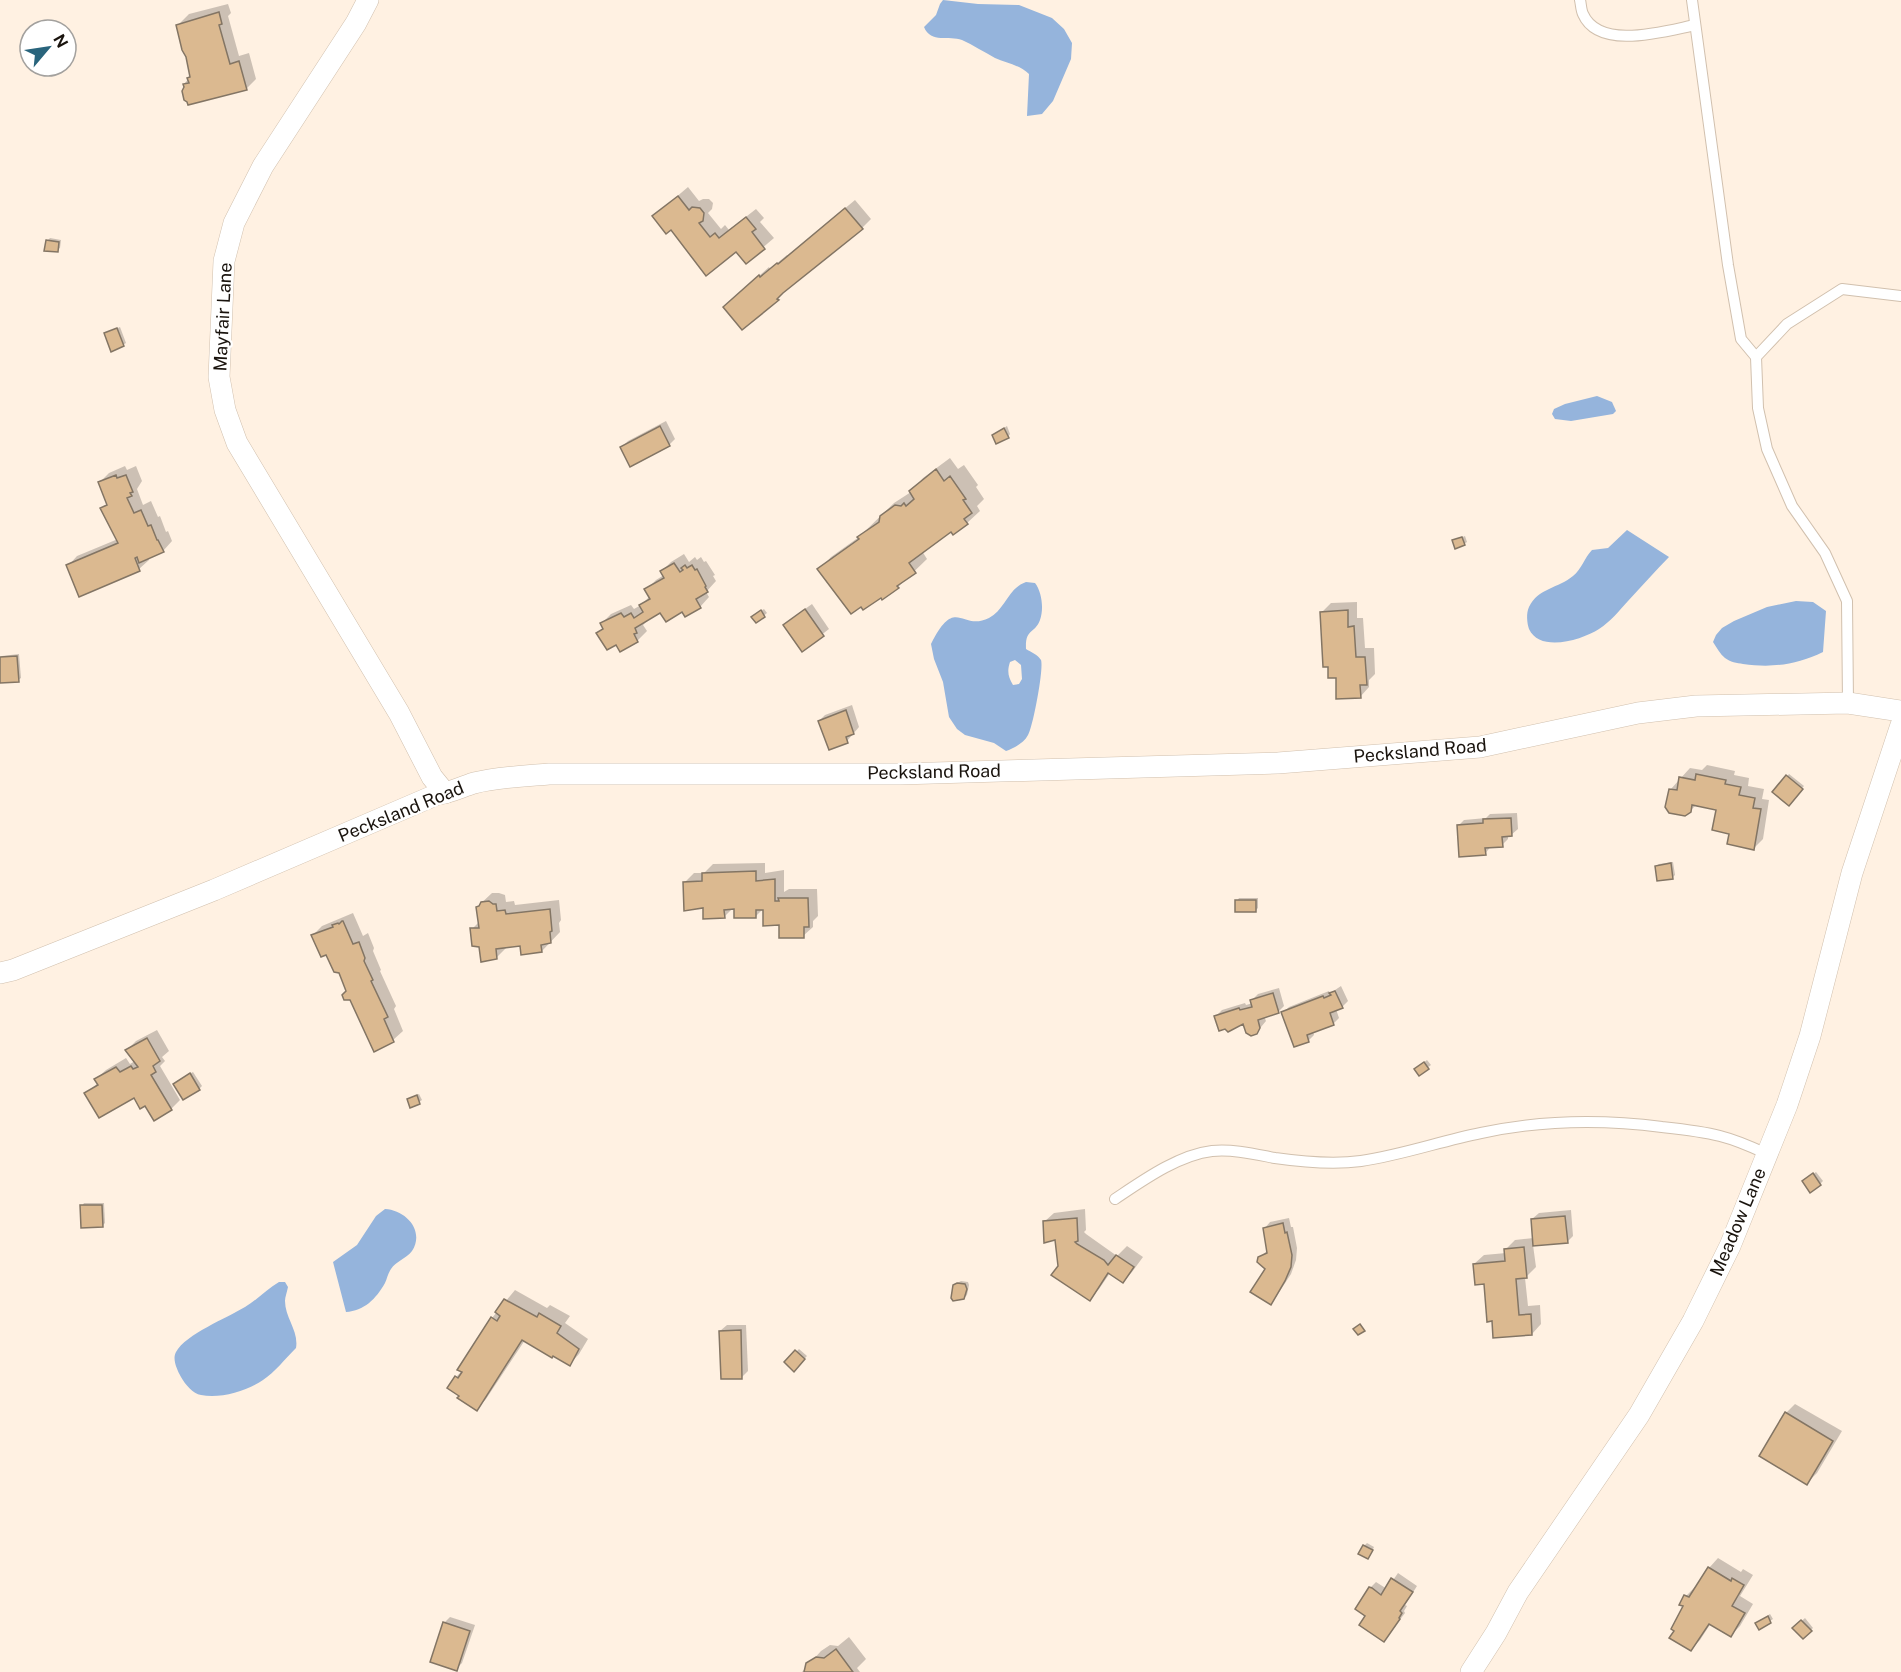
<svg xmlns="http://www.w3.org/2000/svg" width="1901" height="1672" font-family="'Public Sans',sans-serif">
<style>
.water{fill:#95b4dc;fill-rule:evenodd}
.shadow{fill:#0003}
.building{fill:#dbb990;stroke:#837564;stroke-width:1.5}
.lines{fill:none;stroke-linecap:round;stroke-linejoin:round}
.lane-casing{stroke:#d1c0ae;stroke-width:12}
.street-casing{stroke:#d1c0ae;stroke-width:22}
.lane{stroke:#fff;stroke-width:10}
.street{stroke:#fff;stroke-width:21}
.labels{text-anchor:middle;stroke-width:4.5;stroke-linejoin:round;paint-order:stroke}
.street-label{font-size:18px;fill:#19130d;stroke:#fff}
</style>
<rect width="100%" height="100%" fill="#fff1e2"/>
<g class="water">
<path d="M 943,0 L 978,4 L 1019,5 L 1052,18 L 1064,29 L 1072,43 L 1071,59 L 1053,101 L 1042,114 L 1027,116 L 1029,74 C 1020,65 1006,63 995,58 C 984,52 973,45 962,40 C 949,35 931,44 924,27 L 936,15 L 940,4 Z"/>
<path d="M 1597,396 L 1612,402 L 1616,411 L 1613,414 L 1571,421 L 1555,419 L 1552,414 L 1554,409 L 1565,404 Z"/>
<path d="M 1627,530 L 1669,557 C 1655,571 1642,586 1628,601 C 1619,611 1610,622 1599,629 C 1582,640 1540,653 1529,629 C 1527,623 1526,613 1529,607 C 1538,588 1559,588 1573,576 C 1582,569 1584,558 1592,550 L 1608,548 Z"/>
<path d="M 1026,582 L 1035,583 C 1042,592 1044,609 1040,620 C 1035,634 1025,628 1026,649 C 1031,652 1038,655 1041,660 C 1044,668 1033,727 1028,735 C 1024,743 1014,748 1006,751 L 994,743 L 965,735 L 957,729 L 949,717 L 943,682 L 934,659 L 931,644 C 956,594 961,632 989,618 C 1005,610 1008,588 1026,582 ZM 1015,660 L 1021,665 L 1022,679 L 1019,684 L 1013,685 C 1008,677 1007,671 1010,662 Z"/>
<path d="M 1796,601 L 1813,602 L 1826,611 L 1823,652 C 1796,665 1772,668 1743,664 C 1737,663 1730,662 1725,658 C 1720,654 1717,648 1713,642 L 1716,635 L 1722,628 L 1734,621 L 1767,607 Z"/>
<path d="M 385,1209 C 406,1210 425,1231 412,1251 C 406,1259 396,1261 391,1269 C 388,1273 387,1279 385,1283 C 376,1299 364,1311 346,1312 L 333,1262 L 357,1245 L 376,1216 Z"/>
<path d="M 279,1282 L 285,1282 L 288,1287 C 287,1292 285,1297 285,1301 C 285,1318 299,1331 296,1348 C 285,1359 275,1372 263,1380 C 247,1391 220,1399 201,1395 C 193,1394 185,1384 181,1377 C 177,1370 172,1359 176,1352 C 186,1334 227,1318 245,1307 C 257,1300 267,1289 279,1282 Z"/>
</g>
<g class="shadow">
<path d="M 228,4 L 231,13 L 228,16 L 239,56 L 249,53 L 256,79 L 246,89 L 185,87 L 184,84 L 191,76 L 179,24 L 189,14 Z"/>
<path d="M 688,187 L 699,201 L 703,199 L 709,199 L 713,203 L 712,209 L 708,213 L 721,229 L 725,225 L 729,230 L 756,209 L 764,218 L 760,222 L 774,238 L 746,262 L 736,249 L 672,228 L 654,216 Z"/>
<path d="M 855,200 L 871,219 L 862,228 L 734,298 L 769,267 L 770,269 L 787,255 L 788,256 Z"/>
<path d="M 50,238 L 61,240 L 60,248 L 57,250 L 47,241 Z"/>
<path d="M 120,327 L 126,343 L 123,345 L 106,334 Z"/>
<path d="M 666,421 L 675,439 L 669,445 L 622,447 L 628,441 Z"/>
<path d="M 1007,426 L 1010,434 L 1008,437 L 997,433 Z"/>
<path d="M 950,458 L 958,469 L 964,465 L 978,485 L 976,487 L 984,499 L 977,506 L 980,511 L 967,523 L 951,530 L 922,551 L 927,559 L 898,587 L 819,570 L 831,557 L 859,537 L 894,503 L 911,492 L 923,478 Z"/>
<path d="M 125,466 L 127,470 L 136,466 L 142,481 L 137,489 L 143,505 L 151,501 L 158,517 L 160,516 L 166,532 L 168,531 L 172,541 L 163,551 L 148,557 L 149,560 L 139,569 L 80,595 L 68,566 L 77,556 L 118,539 L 102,508 L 108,502 L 99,483 L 109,473 Z"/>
<path d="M 1465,536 L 1467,542 L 1464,544 L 1454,541 Z"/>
<path d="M 684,554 L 689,562 L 695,557 L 697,560 L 701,557 L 704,562 L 706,561 L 715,575 L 713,576 L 716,581 L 706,592 L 709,597 L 700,607 L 661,611 L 645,620 L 646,622 L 643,625 L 647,631 L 637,641 L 621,650 L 617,643 L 598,634 L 604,628 L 602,623 L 611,614 L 631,605 L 634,609 L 641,605 L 650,596 L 646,590 L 656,580 L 664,575 L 662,571 L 671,562 Z"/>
<path d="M 1357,602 L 1357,618 L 1363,618 L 1365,648 L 1374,648 L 1375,674 L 1369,680 L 1369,687 L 1360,697 L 1337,677 L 1321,613 L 1331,603 Z"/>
<path d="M 812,604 L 829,629 L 802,650 L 791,619 Z"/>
<path d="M 764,609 L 767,613 L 757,621 L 756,614 Z"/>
<path d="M 19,654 L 21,678 L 18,680 L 0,658 L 2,656 Z"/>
<path d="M 852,705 L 859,727 L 847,741 L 819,721 L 825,715 Z"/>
<path d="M 1707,765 L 1735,771 L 1734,775 L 1749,778 L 1748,786 L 1764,789 L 1762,799 L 1769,800 L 1763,839 L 1753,849 L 1731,833 L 1717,809 L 1697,804 L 1690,811 L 1670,790 L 1690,768 L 1702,770 Z"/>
<path d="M 1789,774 L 1804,786 L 1788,804 L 1774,792 Z"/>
<path d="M 1517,813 L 1518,829 L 1511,835 L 1508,835 L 1508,839 L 1502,845 L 1491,846 L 1485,854 L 1458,826 L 1464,820 L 1486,818 L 1490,814 Z"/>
<path d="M 1673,862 L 1675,875 L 1672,878 L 1656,866 L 1659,864 Z"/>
<path d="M 765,863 L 765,873 L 784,870 L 784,892 L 789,889 L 817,889 L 818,916 L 813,921 L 813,927 L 803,936 L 780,924 L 764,908 L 756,916 L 733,908 L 724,917 L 704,906 L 685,882 L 694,873 L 704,873 L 713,864 Z"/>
<path d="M 492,893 L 499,893 L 505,895 L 506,902 L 514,901 L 515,905 L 559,900 L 561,920 L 559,923 L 560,932 L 542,951 L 521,944 L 506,946 L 506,948 L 496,958 L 480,946 L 472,929 L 479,922 L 477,907 Z"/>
<path d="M 1239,898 L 1258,898 L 1258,908 L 1255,911 L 1237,901 Z"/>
<path d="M 353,913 L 363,936 L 368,933 L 374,948 L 373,951 L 381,970 L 380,971 L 396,1006 L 394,1009 L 403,1031 L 393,1040 L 375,1050 L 340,971 L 313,935 L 322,926 Z"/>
<path d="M 1341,986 L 1348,1001 L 1342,1007 L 1336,1009 L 1339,1018 L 1333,1024 L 1313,1031 L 1314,1035 L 1308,1041 L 1283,1013 L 1289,1007 L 1329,991 L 1330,993 L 1332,992 Z"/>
<path d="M 1279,988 L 1284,1006 L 1278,1012 L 1264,1016 L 1266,1021 L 1256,1033 L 1244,1022 L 1216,1016 L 1222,1010 L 1245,1003 L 1246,1005 L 1253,1003 L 1252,1000 L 1258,994 Z"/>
<path d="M 157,1030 L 169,1051 L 162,1057 L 165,1061 L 160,1066 L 180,1100 L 171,1109 L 146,1104 L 135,1096 L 86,1093 L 98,1083 L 96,1079 L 106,1070 L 126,1058 L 130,1064 L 135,1061 L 127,1050 L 136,1041 Z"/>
<path d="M 1427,1060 L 1431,1065 L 1419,1074 L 1418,1067 Z"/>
<path d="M 193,1072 L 202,1086 L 199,1089 L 177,1081 Z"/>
<path d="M 419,1094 L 422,1100 L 419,1102 L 408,1099 Z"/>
<path d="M 1816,1172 L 1823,1181 L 1820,1184 L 1807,1179 Z"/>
<path d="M 84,1203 L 104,1203 L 105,1223 L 102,1226 L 82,1206 Z"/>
<path d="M 1085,1209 L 1086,1230 L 1084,1232 L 1086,1234 L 1117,1256 L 1127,1246 L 1143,1257 L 1132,1272 L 1123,1282 L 1110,1273 L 1099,1289 L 1089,1299 L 1059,1266 L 1056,1238 L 1044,1222 L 1054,1213 Z"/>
<path d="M 1571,1210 L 1573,1236 L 1567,1242 L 1533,1245 L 1536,1267 L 1525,1278 L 1528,1306 L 1540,1305 L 1541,1324 L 1532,1334 L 1493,1320 L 1485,1283 L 1474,1264 L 1484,1255 L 1506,1253 L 1506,1249 L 1515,1240 L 1534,1238 L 1532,1219 L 1539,1213 Z"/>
<path d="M 1289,1218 L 1291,1227 L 1293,1227 L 1297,1248 L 1296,1260 L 1291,1274 L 1276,1297 L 1270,1303 L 1267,1269 L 1259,1258 L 1268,1250 L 1264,1229 L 1270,1222 Z"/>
<path d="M 961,1281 L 968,1282 L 969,1285 L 967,1295 L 964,1298 L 957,1283 Z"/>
<path d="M 515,1290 L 547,1308 L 550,1305 L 570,1316 L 565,1323 L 588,1339 L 579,1354 L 570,1364 L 525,1340 L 486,1399 L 477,1409 L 456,1377 L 462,1371 L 492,1318 Z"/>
<path d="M 727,1325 L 746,1325 L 748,1371 L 742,1377 L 720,1331 Z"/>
<path d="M 799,1349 L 807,1356 L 794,1370 L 786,1362 Z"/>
<path d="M 1795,1404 L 1842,1431 L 1817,1473 L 1807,1483 L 1786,1413 Z"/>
<path d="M 1367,1543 L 1374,1547 L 1370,1555 L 1364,1546 Z"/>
<path d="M 1718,1558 L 1741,1572 L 1743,1569 L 1753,1575 L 1740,1596 L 1753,1604 L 1740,1626 L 1731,1635 L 1711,1623 L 1700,1640 L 1691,1649 L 1676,1630 L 1685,1605 L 1686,1596 L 1695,1587 L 1697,1587 L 1709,1568 Z"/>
<path d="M 1398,1573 L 1417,1586 L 1405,1605 L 1407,1606 L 1404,1611 L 1405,1613 L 1384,1641 L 1367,1615 L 1370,1588 L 1376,1582 L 1387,1589 Z"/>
<path d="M 1770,1614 L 1773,1619 L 1759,1628 L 1756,1623 Z"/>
<path d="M 450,1617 L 475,1625 L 462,1663 L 456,1669 L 444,1623 Z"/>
<path d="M 1805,1618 L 1813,1628 L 1803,1637 L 1794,1628 Z"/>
<path d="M 849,1637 L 866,1659 L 857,1668 L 860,1672 L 802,1672 L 821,1651 L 830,1645 L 838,1646 Z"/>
</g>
<g class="building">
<path d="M 219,12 L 222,24 L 219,25 L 230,64 L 239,61 L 247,90 L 188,105 L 187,102 L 184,100 L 182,91 L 184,87 L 183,84 L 189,83 L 187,78 L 190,77 L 186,57 L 182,50 L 176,25 Z"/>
<path d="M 678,196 L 689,210 L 692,207 L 700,208 L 704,213 L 703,221 L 699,223 L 710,237 L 715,233 L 719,238 L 746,217 L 756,229 L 752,232 L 765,249 L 746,264 L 736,252 L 706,276 L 671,230 L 666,234 L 652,216 Z"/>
<path d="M 845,208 L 863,229 L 783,293 L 777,299 L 779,300 L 742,330 L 723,307 L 759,275 L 760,277 L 777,263 L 778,264 Z"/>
<path d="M 46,240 L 59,242 L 58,252 L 44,251 Z"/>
<path d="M 117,328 L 124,346 L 111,352 L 104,333 Z"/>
<path d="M 660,426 L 670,446 L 630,467 L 620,447 Z"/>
<path d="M 1004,428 L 1009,438 L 996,444 L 992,435 Z"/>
<path d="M 936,469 L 944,481 L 950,476 L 966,499 L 963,500 L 972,513 L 964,519 L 968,524 L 953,535 L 951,532 L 909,563 L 916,573 L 897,586 L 899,588 L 882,600 L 881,598 L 863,610 L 861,607 L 851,614 L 817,569 L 859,539 L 857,537 L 879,522 L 880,516 L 895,505 L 901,506 L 904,503 L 906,506 L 914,499 L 909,491 Z"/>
<path d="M 116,475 L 117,478 L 126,475 L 133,492 L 130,493 L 132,496 L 127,498 L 134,513 L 141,510 L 148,526 L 151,525 L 157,540 L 158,540 L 164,552 L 139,563 L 137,557 L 135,558 L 140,571 L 79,597 L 66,565 L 118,543 L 100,508 L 107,505 L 98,482 Z"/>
<path d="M 1462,537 L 1465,545 L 1455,549 L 1452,540 Z"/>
<path d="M 674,563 L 680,572 L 683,570 L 681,568 L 685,565 L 687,568 L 692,565 L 695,570 L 697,569 L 706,586 L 705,587 L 708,592 L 696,599 L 701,608 L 685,617 L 682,612 L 666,622 L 660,613 L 635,628 L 637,633 L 634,634 L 638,642 L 620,652 L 616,645 L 607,650 L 596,633 L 603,629 L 600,623 L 621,613 L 624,617 L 631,613 L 634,618 L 643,612 L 639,605 L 650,599 L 644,589 L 664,578 L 660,571 Z"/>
<path d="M 805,609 L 824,636 L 802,652 L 783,625 Z"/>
<path d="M 761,610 L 765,617 L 756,623 L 751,617 Z"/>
<path d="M 1348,610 L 1348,627 L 1354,626 L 1356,657 L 1365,657 L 1367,685 L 1360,685 L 1361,698 L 1336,699 L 1336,678 L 1328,678 L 1328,667 L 1323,667 L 1320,612 Z"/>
<path d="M 17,656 L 19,682 L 0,683 L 0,657 Z"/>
<path d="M 846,710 L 854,734 L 846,737 L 848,743 L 829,750 L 818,721 Z"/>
<path d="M 1696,774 L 1726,780 L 1725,784 L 1741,787 L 1739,795 L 1755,798 L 1753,808 L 1761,809 L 1754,850 L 1727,844 L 1729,834 L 1712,830 L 1716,810 L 1692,805 L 1691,812 L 1685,816 L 1669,813 L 1665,807 L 1669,789 L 1677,790 L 1679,777 L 1695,780 Z"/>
<path d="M 1786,775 L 1803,789 L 1789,806 L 1772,792 Z"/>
<path d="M 1511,818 L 1512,836 L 1502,837 L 1503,847 L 1485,848 L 1486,855 L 1459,857 L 1457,825 L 1483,823 L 1483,819 Z"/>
<path d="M 1671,863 L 1673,879 L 1657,881 L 1655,866 Z"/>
<path d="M 756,871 L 756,881 L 775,879 L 775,901 L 779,901 L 778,898 L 808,898 L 809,927 L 804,927 L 804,938 L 779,938 L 779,925 L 763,926 L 763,910 L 756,910 L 756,918 L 734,918 L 734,909 L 724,910 L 725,918 L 703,919 L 703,908 L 684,911 L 683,882 L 702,881 L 702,873 Z"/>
<rect x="1235" y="900" width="21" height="12"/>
<path d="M 489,901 L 493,904 L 496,904 L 497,911 L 505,910 L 506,914 L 550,909 L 552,931 L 550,932 L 551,943 L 541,945 L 542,952 L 521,955 L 520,946 L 496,949 L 497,959 L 481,962 L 479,947 L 472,946 L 470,928 L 479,928 L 476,907 L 479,906 L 481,902 Z"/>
<path d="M 342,921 L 343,921 L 353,944 L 359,942 L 365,958 L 364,961 L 373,980 L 371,981 L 388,1017 L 384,1019 L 394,1042 L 374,1052 L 350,1000 L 344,1000 L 342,995 L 346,991 L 339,973 L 334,972 L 326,955 L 321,957 L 311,935 L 333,927 L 332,925 L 338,923 L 339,924 Z"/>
<path d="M 1335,991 L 1343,1008 L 1330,1013 L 1334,1025 L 1307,1035 L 1309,1042 L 1294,1047 L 1281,1012 L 1323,996 L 1324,998 L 1331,995 L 1329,993 Z"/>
<path d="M 1273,993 L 1279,1013 L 1258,1020 L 1260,1028 L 1257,1034 L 1251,1036 L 1246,1033 L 1243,1024 L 1228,1032 L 1225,1029 L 1219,1031 L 1214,1016 L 1239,1008 L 1240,1010 L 1252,1007 L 1250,1000 Z"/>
<path d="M 147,1038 L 160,1061 L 153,1066 L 156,1072 L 151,1075 L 172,1110 L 154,1121 L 145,1106 L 140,1109 L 134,1098 L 99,1118 L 84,1093 L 98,1085 L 94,1079 L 116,1067 L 120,1072 L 131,1066 L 133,1069 L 138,1067 L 125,1050 Z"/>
<path d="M 1424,1062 L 1429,1069 L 1419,1076 L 1414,1069 Z"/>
<path d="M 190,1073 L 200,1090 L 183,1100 L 173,1084 Z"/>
<path d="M 417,1095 L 420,1104 L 410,1108 L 407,1099 Z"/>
<path d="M 1813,1173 L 1821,1185 L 1810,1193 L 1802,1181 Z"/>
<path d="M 80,1205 L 102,1205 L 103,1227 L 81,1228 Z"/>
<path d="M 1565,1216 L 1568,1243 L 1533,1246 L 1531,1219 Z"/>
<path d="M 1077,1218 L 1078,1241 L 1075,1242 L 1077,1244 L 1104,1260 L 1108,1265 L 1116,1255 L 1134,1267 L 1123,1283 L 1108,1273 L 1090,1301 L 1051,1275 L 1058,1266 L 1055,1240 L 1044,1243 L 1043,1221 Z"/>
<path d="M 1283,1223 L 1285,1233 L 1287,1232 L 1292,1255 L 1291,1267 L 1285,1281 L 1271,1305 L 1250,1292 L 1265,1269 L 1257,1262 L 1258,1257 L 1267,1253 L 1263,1228 Z"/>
<path d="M 1524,1247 L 1527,1278 L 1516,1279 L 1519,1315 L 1531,1314 L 1532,1335 L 1493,1338 L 1492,1321 L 1487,1322 L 1484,1284 L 1475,1285 L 1473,1264 L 1505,1261 L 1504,1249 Z"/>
<path d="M 957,1283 L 965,1284 L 967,1289 L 964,1299 L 953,1301 L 951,1298 L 953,1285 Z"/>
<path d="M 504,1299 L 537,1317 L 539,1313 L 561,1326 L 557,1333 L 579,1349 L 570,1366 L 553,1356 L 552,1358 L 522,1340 L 477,1411 L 457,1398 L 459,1396 L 447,1388 L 455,1376 L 458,1378 L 462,1372 L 457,1370 L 491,1317 L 497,1321 L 500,1316 L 495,1312 Z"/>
<path d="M 1360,1324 L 1365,1331 L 1358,1335 L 1353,1329 Z"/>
<path d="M 741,1330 L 742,1379 L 721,1379 L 719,1331 Z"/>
<path d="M 795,1350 L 805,1359 L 794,1372 L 784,1362 Z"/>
<path d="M 1785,1412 L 1833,1441 L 1807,1485 L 1759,1456 Z"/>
<path d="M 1363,1545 L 1373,1550 L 1368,1559 L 1358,1554 Z"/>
<path d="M 1708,1567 L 1731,1581 L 1732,1578 L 1744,1585 L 1732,1606 L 1745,1613 L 1731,1637 L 1709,1624 L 1691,1651 L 1669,1638 L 1674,1631 L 1671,1629 L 1683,1606 L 1679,1605 L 1684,1595 L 1689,1597 Z"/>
<path d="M 1391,1578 L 1413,1592 L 1400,1611 L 1402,1613 L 1399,1618 L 1400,1619 L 1384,1642 L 1359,1625 L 1365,1616 L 1355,1609 L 1369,1587 L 1372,1588 L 1381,1595 Z"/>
<path d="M 1768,1616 L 1771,1623 L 1759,1630 L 1755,1623 Z"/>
<path d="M 1801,1620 L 1812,1631 L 1803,1639 L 1792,1628 Z"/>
<path d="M 443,1622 L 470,1631 L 457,1671 L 430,1662 Z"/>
<path d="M 836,1649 L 853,1672 L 804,1672 L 806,1663 L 816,1657 L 824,1658 Z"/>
</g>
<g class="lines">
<g class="lane-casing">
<g id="lane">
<path d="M 1580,0 C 1581,4 1581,10 1583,14 C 1599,51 1665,31 1695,25"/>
<path d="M 1692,0 L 1728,265 L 1741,339 L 1756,357"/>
<path d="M 1848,703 L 1847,601 L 1825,553 L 1792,506 L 1767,449 L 1758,408 L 1756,357 L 1787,324 L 1842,289 L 1901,296"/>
<path d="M 1115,1199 C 1142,1181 1178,1155 1212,1151 C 1233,1149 1254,1154 1275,1158 C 1303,1162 1332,1165 1361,1161 C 1402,1155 1441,1141 1481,1133 C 1541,1120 1601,1119 1662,1127 C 1681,1129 1701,1131 1720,1136 C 1736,1140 1752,1147 1767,1154"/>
</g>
</g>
<g class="street-casing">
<g id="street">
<path d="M 368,0 L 356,23 L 263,166 L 234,223 L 224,261 L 219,377 L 225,410 L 237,443 L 399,713 L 432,777 L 445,793"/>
<path d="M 0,973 L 13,970 L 214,890 L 438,794 C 450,793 461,787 474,783 C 498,777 524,776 549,774 L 900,774 L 1278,763 L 1480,747 L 1638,713 L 1696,706 L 1848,703 L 1901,711"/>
<path d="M 1471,1672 L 1496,1633 L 1518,1592 L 1639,1415 L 1693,1321 L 1730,1246 L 1787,1105 L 1810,1036 L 1852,873 L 1901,725"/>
</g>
</g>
<use href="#lane" class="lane"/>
<use href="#street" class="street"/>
</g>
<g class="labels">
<g class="street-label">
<text transform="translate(223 317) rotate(-87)" y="6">Mayfair Lane</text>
<text transform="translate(1420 751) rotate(-5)" y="6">Pecksland Road</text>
<text transform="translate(934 772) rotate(-1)" y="6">Pecksland Road</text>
<text transform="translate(401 812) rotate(-22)" y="6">Pecksland Road</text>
<text transform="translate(1738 1222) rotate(-67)" y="6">Meadow Lane</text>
</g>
</g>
<g transform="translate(48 48) rotate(61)"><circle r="28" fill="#ffffff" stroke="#a3a19e" stroke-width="1.5"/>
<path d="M0-4.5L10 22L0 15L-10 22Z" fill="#29647c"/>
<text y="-9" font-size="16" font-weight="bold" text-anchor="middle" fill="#19130d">N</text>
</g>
</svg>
